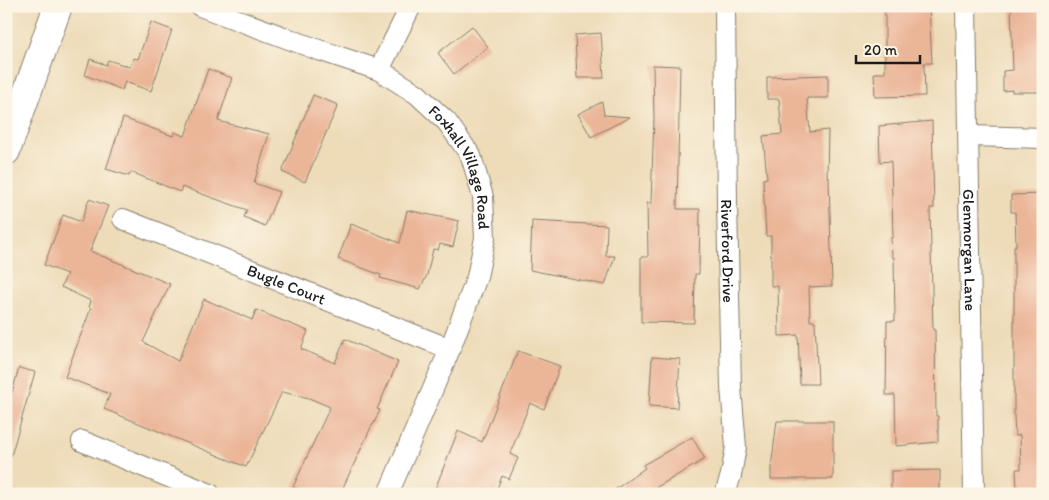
<svg xmlns="http://www.w3.org/2000/svg" width="1049" height="500" font-family="Itim,sans-serif">
<style>
.building{fill:#ebb598}
.lines{fill:none;stroke-linecap:round;stroke-linejoin:round}
.street-casing{stroke:#857c6a;stroke-width:22}
.primary-casing{stroke:#857c6a;stroke-width:30}
.street{stroke:#fff;stroke-width:20}
.primary{stroke:#fff;stroke-width:28}
.labels{text-anchor:middle;stroke-width:4.5;stroke-linejoin:round;paint-order:stroke}
.street-label{font-size:16px;fill:#1c1c1c;stroke:#fcf5e5}
</style>
<rect width="100%" height="100%" fill="#fcf5e5"/>
<filter id="ink" filterUnits="userSpaceOnUse"><feTurbulence type="fractalNoise" baseFrequency=".02" numOctaves="2"/><feDisplacementMap in="SourceGraphic" scale="10" xChannelSelector="R" yChannelSelector="G"/><feConvolveMatrix kernelMatrix="1 2 1 2 8 2 1 2 1" color-interpolation-filters="sRGB"/></filter>
<filter id="wash" filterUnits="userSpaceOnUse"><feTurbulence type="fractalNoise" baseFrequency=".0096" numOctaves="4" result="noise"/><feDisplacementMap in="SourceGraphic" scale="20" xChannelSelector="R" yChannelSelector="G"/><feGaussianBlur stdDeviation="1.12" result="paint"/><feColorMatrix in="noise" values="0 0 0 0 0 0 0 0 0 0 0 0 0 0 0 0 0 1.4 0 .05"/><feComposite in="paint" operator="in"/></filter>
<g filter="url(#wash)">
<rect width="100%" height="100%" fill="#eedcb9"/>
<g id="blocks">
<g class="building">
<path d="M 885,6 L 929,6 L 932,63 L 924,63 L 925,96 L 875,97 L 874,73 L 885,73 Z"/>
<path d="M 1011,6 L 1043,6 L 1043,92 L 1012,92 L 1012,90 L 1003,91 L 1003,71 L 1013,70 Z"/>
<path d="M 151,22 L 172,30 L 151,91 L 125,82 L 122,90 L 85,75 L 90,59 L 106,65 L 108,60 L 130,67 L 133,58 L 138,59 Z"/>
<path d="M 472,26 L 488,47 L 454,74 L 438,53 Z"/>
<path d="M 601,33 L 604,78 L 577,78 L 575,35 Z"/>
<path d="M 653,65 L 680,66 L 677,209 L 700,209 L 699,274 L 695,274 L 694,323 L 641,322 L 641,257 L 648,257 L 647,203 L 651,203 L 654,118 Z"/>
<path d="M 208,69 L 232,78 L 218,121 L 269,134 L 254,183 L 279,192 L 265,226 L 244,217 L 247,210 L 182,187 L 180,192 L 131,172 L 129,176 L 106,169 L 123,118 L 173,136 L 174,132 L 185,136 Z"/>
<path d="M 828,75 L 828,98 L 807,98 L 810,132 L 828,130 L 827,177 L 829,177 L 832,286 L 809,287 L 810,321 L 815,321 L 818,384 L 800,384 L 798,335 L 779,336 L 778,286 L 771,286 L 771,236 L 766,236 L 764,200 L 763,179 L 767,178 L 763,136 L 782,134 L 779,99 L 767,99 L 767,77 Z"/>
<path d="M 313,95 L 338,105 L 305,182 L 282,172 Z"/>
<path d="M 602,102 L 604,115 L 630,117 L 591,137 L 578,114 Z"/>
<path d="M 932,121 L 934,208 L 930,208 L 933,330 L 935,330 L 936,416 L 938,416 L 938,442 L 896,446 L 895,395 L 886,395 L 887,321 L 895,321 L 894,257 L 892,257 L 891,237 L 893,237 L 891,161 L 880,162 L 879,126 Z"/>
<path d="M 1043,194 L 1043,491 L 1025,491 L 1025,490 L 1017,490 L 1016,469 L 1021,469 L 1020,435 L 1015,436 L 1014,416 L 1014,246 L 1016,246 L 1015,212 L 1011,212 L 1011,195 Z"/>
<path d="M 89,199 L 108,206 L 90,251 L 170,284 L 143,342 L 178,361 L 204,299 L 252,320 L 256,310 L 308,331 L 301,349 L 335,363 L 345,339 L 398,362 L 377,409 L 380,410 L 373,425 L 372,425 L 340,494 L 309,494 L 293,487 L 330,407 L 309,398 L 282,392 L 246,467 L 104,409 L 110,394 L 65,377 L 91,308 L 89,307 L 91,301 L 61,287 L 67,274 L 44,265 L 63,215 L 81,222 Z"/>
<path d="M 407,210 L 459,221 L 453,247 L 440,244 L 438,250 L 433,249 L 427,275 L 420,289 L 380,278 L 381,275 L 338,259 L 351,224 L 400,243 Z"/>
<path d="M 532,221 L 607,225 L 606,256 L 615,256 L 605,285 L 530,270 Z"/>
<path d="M 518,351 L 560,366 L 544,409 L 530,403 L 510,454 L 518,458 L 509,479 L 502,476 L 495,494 L 433,494 L 458,431 L 482,442 Z"/>
<path d="M 652,357 L 680,359 L 677,408 L 649,406 Z"/>
<path d="M 19,368 L 35,372 L 11,456 L 6,455 L 6,412 Z"/>
<path d="M 777,421 L 833,421 L 833,479 L 771,479 L 771,467 Z"/>
<path d="M 692,437 L 705,459 L 645,494 L 609,494 L 645,468 L 643,465 Z"/>
<path d="M 940,470 L 940,494 L 891,494 L 891,471 Z"/>
</g>
</g>
</g>
<g filter="url(#ink)">
<use href="#blocks" fill-opacity="0" stroke="#857c6a" stroke-width="1"/>
<g class="lines">
<g class="street-casing">
<g id="street">
<path id="s1" d="M 200,6 L 316,49 L 379,70 L 417,94 L 447,122 L 471,156 L 483,197 L 485,238 L 477,277 L 450,349 L 388,494"/>
<path id="s2" d="M 725,6 L 727,204 L 731,387 L 736,447 L 731,475 L 725,494"/>
<path id="s3" d="M 966,6 L 974,494"/>
<path d="M 379,70 L 411,6"/>
<path d="M 969,136 L 1043,138"/>
<path id="s4" d="M 123,219 L 450,349"/>
<path d="M 82,441 L 210,494"/>
</g>
</g>
<g class="primary-casing">
<path id="primary" d="M 6,151 L 58,6"/>
</g>
<use href="#street" class="street"/>
<use href="#primary" class="primary"/>
</g>
</g>
<g class="labels">
<g class="street-label">
<text dy="6" stroke="none"><textPath href="#s1" startOffset="324">Foxhall Village Road</textPath></text>
<text dy="6" stroke="none"><textPath href="#s3" startOffset="244">Glenmorgan Lane</textPath></text>
<text dy="6" stroke="none"><textPath href="#s2" startOffset="245">Riverford Drive</textPath></text>
<text dy="6" stroke="none"><textPath href="#s4" startOffset="176">Bugle Court</textPath></text>
</g>
</g>
<rect width="1049" height="500" fill="none" stroke="#fcf5e5" stroke-width="25"/>
<path d="M856 55v8h64v-8" fill="none" stroke="#1c1c1c" stroke-width="2.5"/>
<text x="864" y="55" font-size="15" fill="#1c1c1c" stroke="#fcf5e5" stroke-width="4" paint-order="stroke">20 m</text>
</svg>
